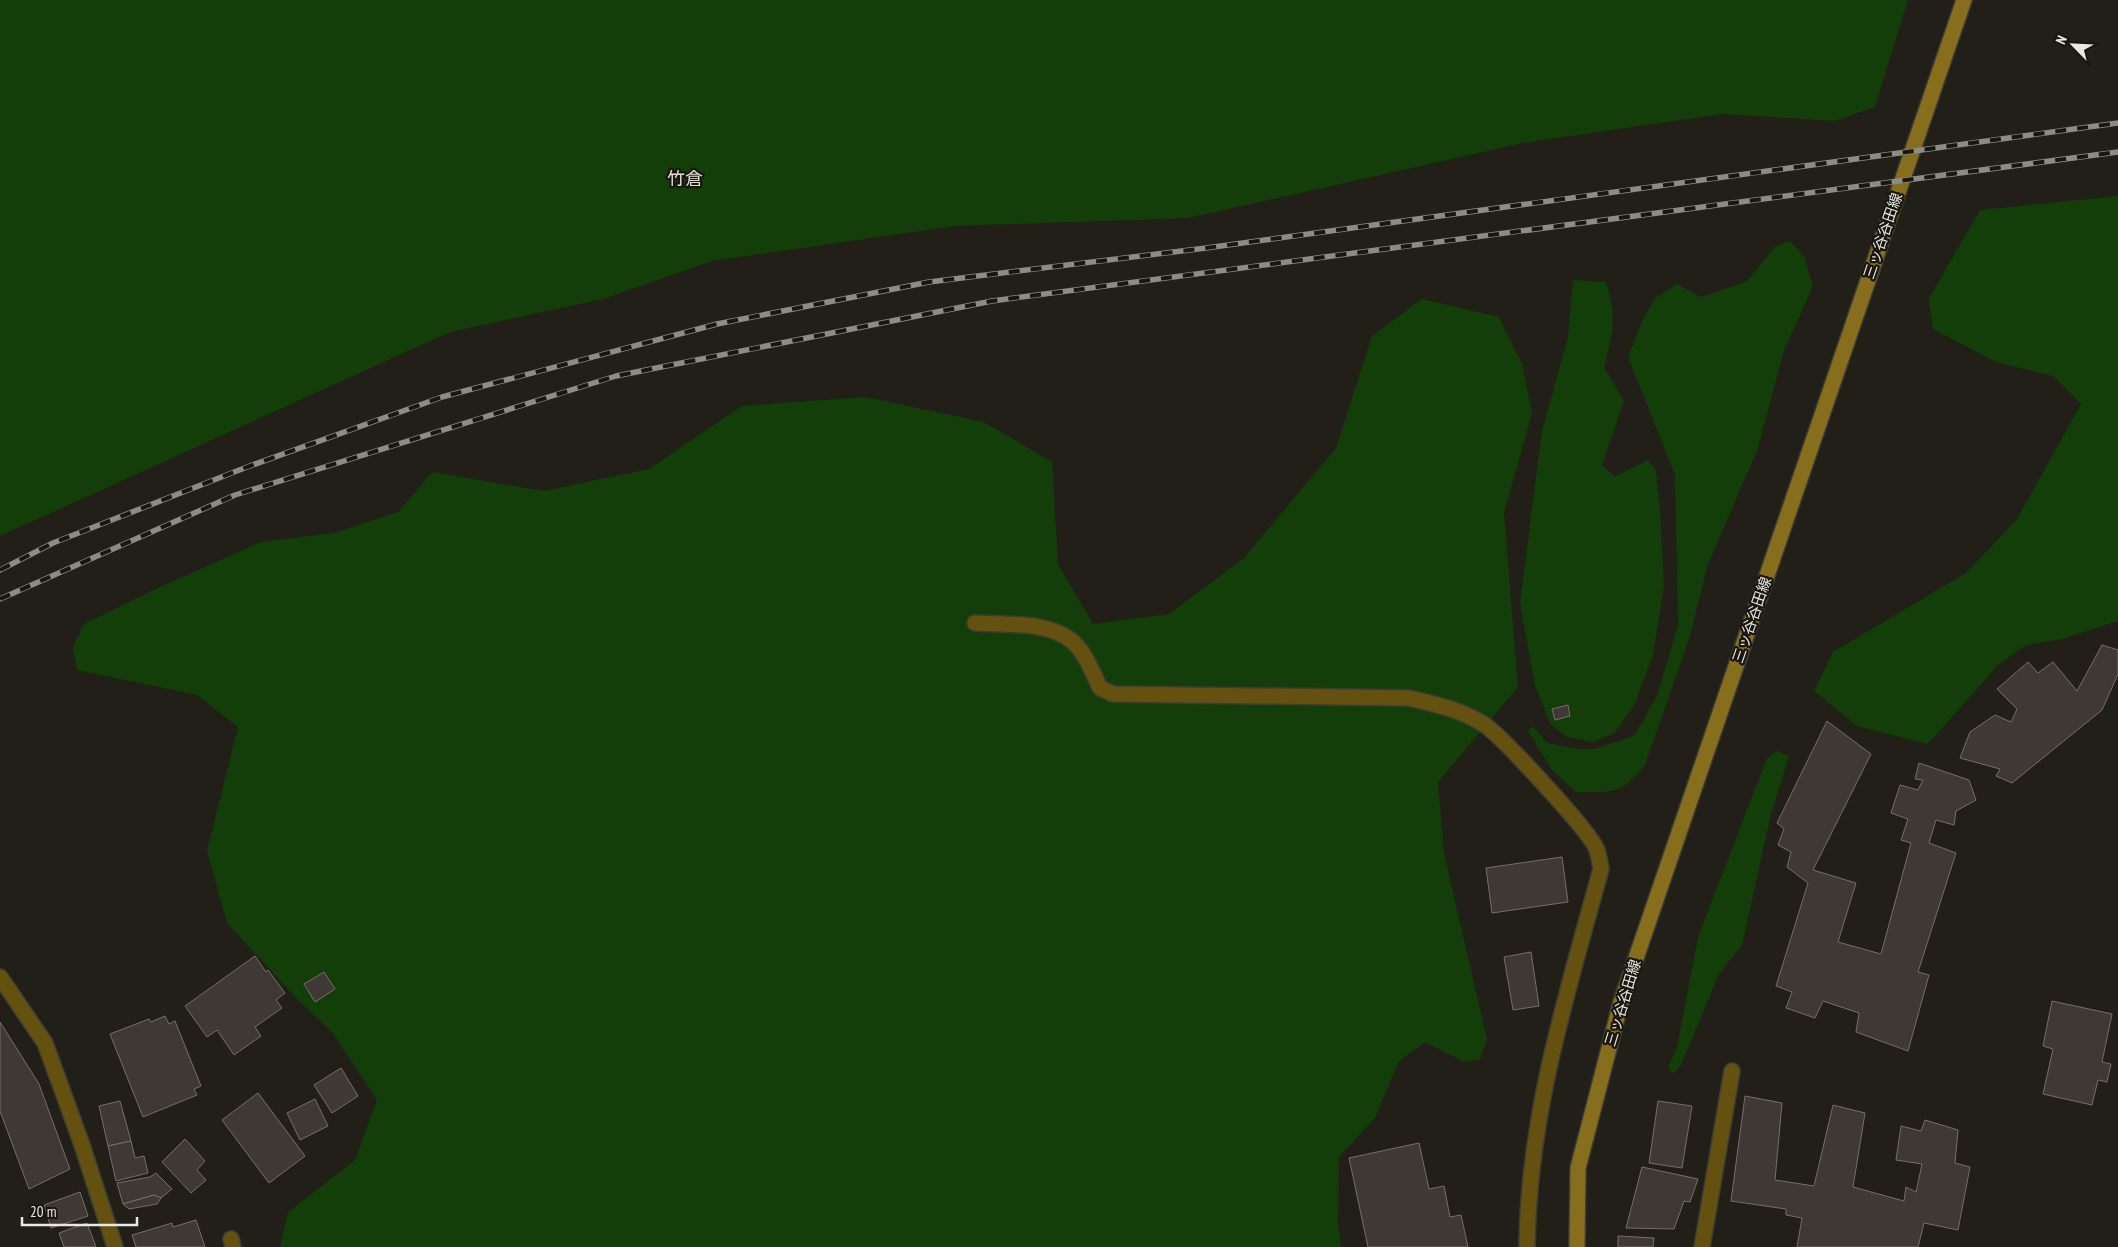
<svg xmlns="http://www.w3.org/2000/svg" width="2118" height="1247" font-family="'PT Sans Narrow','Noto Sans JP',sans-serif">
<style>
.green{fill:#133e09}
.building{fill:#403834;stroke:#776e6a}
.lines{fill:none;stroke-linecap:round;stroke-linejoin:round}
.service-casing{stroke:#3d3b35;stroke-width:18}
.minor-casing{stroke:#3d3b35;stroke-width:18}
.secondary-casing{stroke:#3d3b35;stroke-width:18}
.service{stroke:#65510f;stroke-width:15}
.minor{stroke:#65510f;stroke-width:15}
.secondary{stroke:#876e1c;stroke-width:15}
.rail-casing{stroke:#8d8b86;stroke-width:5.5}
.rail{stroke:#18160f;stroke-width:4;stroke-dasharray:11;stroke-linecap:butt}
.labels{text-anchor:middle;stroke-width:4.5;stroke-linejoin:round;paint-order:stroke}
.street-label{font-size:15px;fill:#eae8e4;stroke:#18160f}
.quarter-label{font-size:18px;fill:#e1dfd5;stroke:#18160f}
</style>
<rect width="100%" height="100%" fill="#211f18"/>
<g class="green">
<path d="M 0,0 L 1908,0 L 1875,107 L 1835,121 L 1722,114 L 1523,143 L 1188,218 L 955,226 L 712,261 L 603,299 L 450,332 L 0,536 Z"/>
<path d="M 2118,196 L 2118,621 L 2062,639 L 2026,645 L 1998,665 L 1928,744 L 1857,726 L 1814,691 L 1833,652 L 1966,573 L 2017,519 L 2081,404 L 2053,376 L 1996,362 L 1933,329 L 1929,298 L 1980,210 Z"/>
<path d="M 1790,241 L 1804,256 L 1813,286 L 1784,351 L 1757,451 L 1708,564 L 1690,636 L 1645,765 C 1620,795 1613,792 1576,792 L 1552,770 L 1528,731 L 1533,726 L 1547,743 L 1576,749 L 1594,749 L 1634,736 L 1657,696 L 1678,625 L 1675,475 L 1628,357 L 1642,321 L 1655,298 L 1677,284 L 1701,297 L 1746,282 L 1776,246 Z"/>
<path d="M 1573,280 L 1606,282 C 1617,317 1613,333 1604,367 L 1624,401 L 1602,465 L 1615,477 L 1648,460 L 1656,471 L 1660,511 L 1664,586 L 1653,655 L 1634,706 L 1614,733 L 1593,742 L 1567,737 L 1551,725 L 1535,686 L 1520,603 L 1542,431 L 1568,337 Z"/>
<path d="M 1422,299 L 1499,317 L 1522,364 L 1532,413 L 1504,513 L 1518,687 L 1438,782 L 1444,854 L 1487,1039 L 1480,1059 L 1464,1062 L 1425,1042 L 1399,1061 L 1375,1118 L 1339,1157 L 1338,1222 L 1341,1247 L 280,1247 L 288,1212 L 355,1160 L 377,1100 L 332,1032 L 299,1001 L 227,923 L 207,851 L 238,727 L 197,695 L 77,670 L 73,647 L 84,624 L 160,587 L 261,542 L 334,533 L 398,512 L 432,472 L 544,491 L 649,469 L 742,406 L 865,397 L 984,422 L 1052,462 L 1058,564 L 1093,624 L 1169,614 L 1244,558 L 1336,448 L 1372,336 Z"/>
<path d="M 1777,751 L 1789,756 L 1771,814 L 1742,945 L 1719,974 L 1681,1065 L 1673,1074 L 1668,1067 L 1677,1047 L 1698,937 L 1767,758 Z"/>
</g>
<g class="building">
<path d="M 2102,645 L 2118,650 L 2118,674 L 2102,710 L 2012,783 L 1996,776 L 2000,769 L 1960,758 L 1970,732 L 1995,715 L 2011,722 L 2017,709 L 1997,689 L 2028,662 L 2038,673 L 2053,662 L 2077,691 Z"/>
<path d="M 1568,705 L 1570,716 L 1555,720 L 1552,709 Z"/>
<path d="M 1827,721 L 1871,754 L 1813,870 L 1856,883 L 1838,942 L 1881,954 L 1911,843 L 1901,840 L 1908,819 L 1891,813 L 1900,785 L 1918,790 L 1923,780 L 1915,779 L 1919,763 L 1969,780 L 1976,800 L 1956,811 L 1954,825 L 1936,820 L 1929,843 L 1956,853 L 1918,972 L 1929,975 L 1908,1051 L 1856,1032 L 1859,1013 L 1823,1001 L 1815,1018 L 1786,1008 L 1792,992 L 1776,986 L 1808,883 L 1787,867 L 1791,852 L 1778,845 L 1784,829 L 1777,823 Z"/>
<path d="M 1562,857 L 1568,902 L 1492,913 L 1486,868 Z"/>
<path d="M 1531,952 L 1539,1006 L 1513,1010 L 1504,957 Z"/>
<path d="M 255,956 L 266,972 L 268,970 L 285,993 L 276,1000 L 282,1008 L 255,1027 L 261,1036 L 234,1055 L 217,1030 L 207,1037 L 185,1006 Z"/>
<path d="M 324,972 L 335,989 L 315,1002 L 304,984 Z"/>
<path d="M 2052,1001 L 2112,1014 L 2102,1062 L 2111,1064 L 2107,1082 L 2098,1080 L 2092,1105 L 2043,1094 L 2053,1049 L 2043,1046 Z"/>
<path d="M 165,1016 L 169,1024 L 175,1021 L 201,1086 L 194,1089 L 197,1095 L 143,1117 L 110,1034 L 149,1019 L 151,1022 Z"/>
<path d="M 0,1022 L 39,1084 L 70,1169 L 29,1189 L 0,1111 Z"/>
<path d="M 341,1068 L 358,1096 L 332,1113 L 314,1085 Z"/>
<path d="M 258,1093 L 305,1156 L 269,1183 L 222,1120 Z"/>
<path d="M 1745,1096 L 1782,1103 L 1775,1180 L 1814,1186 L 1833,1105 L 1865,1113 L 1853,1187 L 1904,1201 L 1906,1187 L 1916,1192 L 1922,1164 L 1896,1160 L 1901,1126 L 1921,1131 L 1925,1120 L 1958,1130 L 1955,1163 L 1970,1167 L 1958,1230 L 1924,1223 L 1918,1247 L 1797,1247 L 1802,1218 L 1786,1215 L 1786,1209 L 1731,1201 Z"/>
<path d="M 315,1099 L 328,1126 L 300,1140 L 287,1113 Z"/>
<path d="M 120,1101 L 131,1141 L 108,1146 L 99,1106 Z"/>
<path d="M 1658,1101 L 1692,1106 L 1682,1168 L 1649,1163 Z"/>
<path d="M 185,1139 L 205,1161 L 197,1170 L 206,1180 L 191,1193 L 162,1162 Z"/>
<path d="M 131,1141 L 135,1158 L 144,1156 L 148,1173 L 116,1181 L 108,1146 Z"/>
<path d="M 1419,1143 L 1429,1189 L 1444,1186 L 1450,1217 L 1461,1215 L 1468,1247 L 1368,1247 L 1349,1158 Z"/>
<path d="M 1642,1167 L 1698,1179 L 1690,1202 L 1684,1201 L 1674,1229 L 1626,1228 Z"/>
<path d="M 156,1173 L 172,1189 L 161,1198 L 154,1195 L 123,1204 L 117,1183 L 150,1177 Z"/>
<path d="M 80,1192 L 88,1216 L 51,1228 L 44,1205 Z"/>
<path d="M 154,1195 L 161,1198 L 157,1204 L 129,1209 L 123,1204 Z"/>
<path d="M 196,1220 L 205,1247 L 136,1247 L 132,1235 L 172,1223 L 173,1227 Z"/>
<path d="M 87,1223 L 96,1247 L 64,1247 L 59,1233 Z"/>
<path d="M 1618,1236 L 1654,1238 L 1653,1247 L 1618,1247 Z"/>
</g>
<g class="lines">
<g class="service-casing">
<path id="service" d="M 231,1239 L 233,1247"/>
</g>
<g class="minor-casing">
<g id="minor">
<path d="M 975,623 C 1005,625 1048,621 1072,641 C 1085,652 1093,673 1100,688 L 1113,694 L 1409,698 C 1435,704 1462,710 1485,725 C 1503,738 1590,831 1597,850 C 1599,856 1600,863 1601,869 C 1567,993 1528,1117 1527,1247"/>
<path d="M 0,977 L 45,1043 L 81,1142 L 115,1247"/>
<path d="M 1702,1247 L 1732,1071"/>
</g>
</g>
<g class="secondary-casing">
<path id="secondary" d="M 1577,1247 L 1578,1168 L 1621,1002 L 1964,0"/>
</g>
<use href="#service" class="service"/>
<use href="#minor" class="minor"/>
<use href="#secondary" class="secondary"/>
<g class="rail-casing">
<g id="rail">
<path d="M 0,570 L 53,543 L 247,467 L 442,397 L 717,324 L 929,282 L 1206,248 L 2118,123"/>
<path d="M 0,599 L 235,495 L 616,376 L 992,301 L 2118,152"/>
</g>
</g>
<use href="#rail" class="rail"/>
</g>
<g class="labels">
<g class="street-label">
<text transform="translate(1883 236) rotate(-71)" y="5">三ッ谷谷田線</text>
<text transform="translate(1752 620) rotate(-71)" y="5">三ッ谷谷田線</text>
<text transform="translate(1623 1003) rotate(-73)" y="5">三ッ谷谷田線</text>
</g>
<g class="quarter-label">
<text x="685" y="185">竹倉</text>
</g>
</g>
<g transform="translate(2073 45) rotate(294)" stroke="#18160f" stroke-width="4" paint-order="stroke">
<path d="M0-4L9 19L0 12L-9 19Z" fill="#eae8e4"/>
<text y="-8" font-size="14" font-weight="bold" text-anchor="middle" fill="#eae8e4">N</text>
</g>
<path d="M22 1217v8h115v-8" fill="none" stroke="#eae8e4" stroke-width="2.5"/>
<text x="30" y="1217" font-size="15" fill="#eae8e4" stroke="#18160f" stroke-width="4" paint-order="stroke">20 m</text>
</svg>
